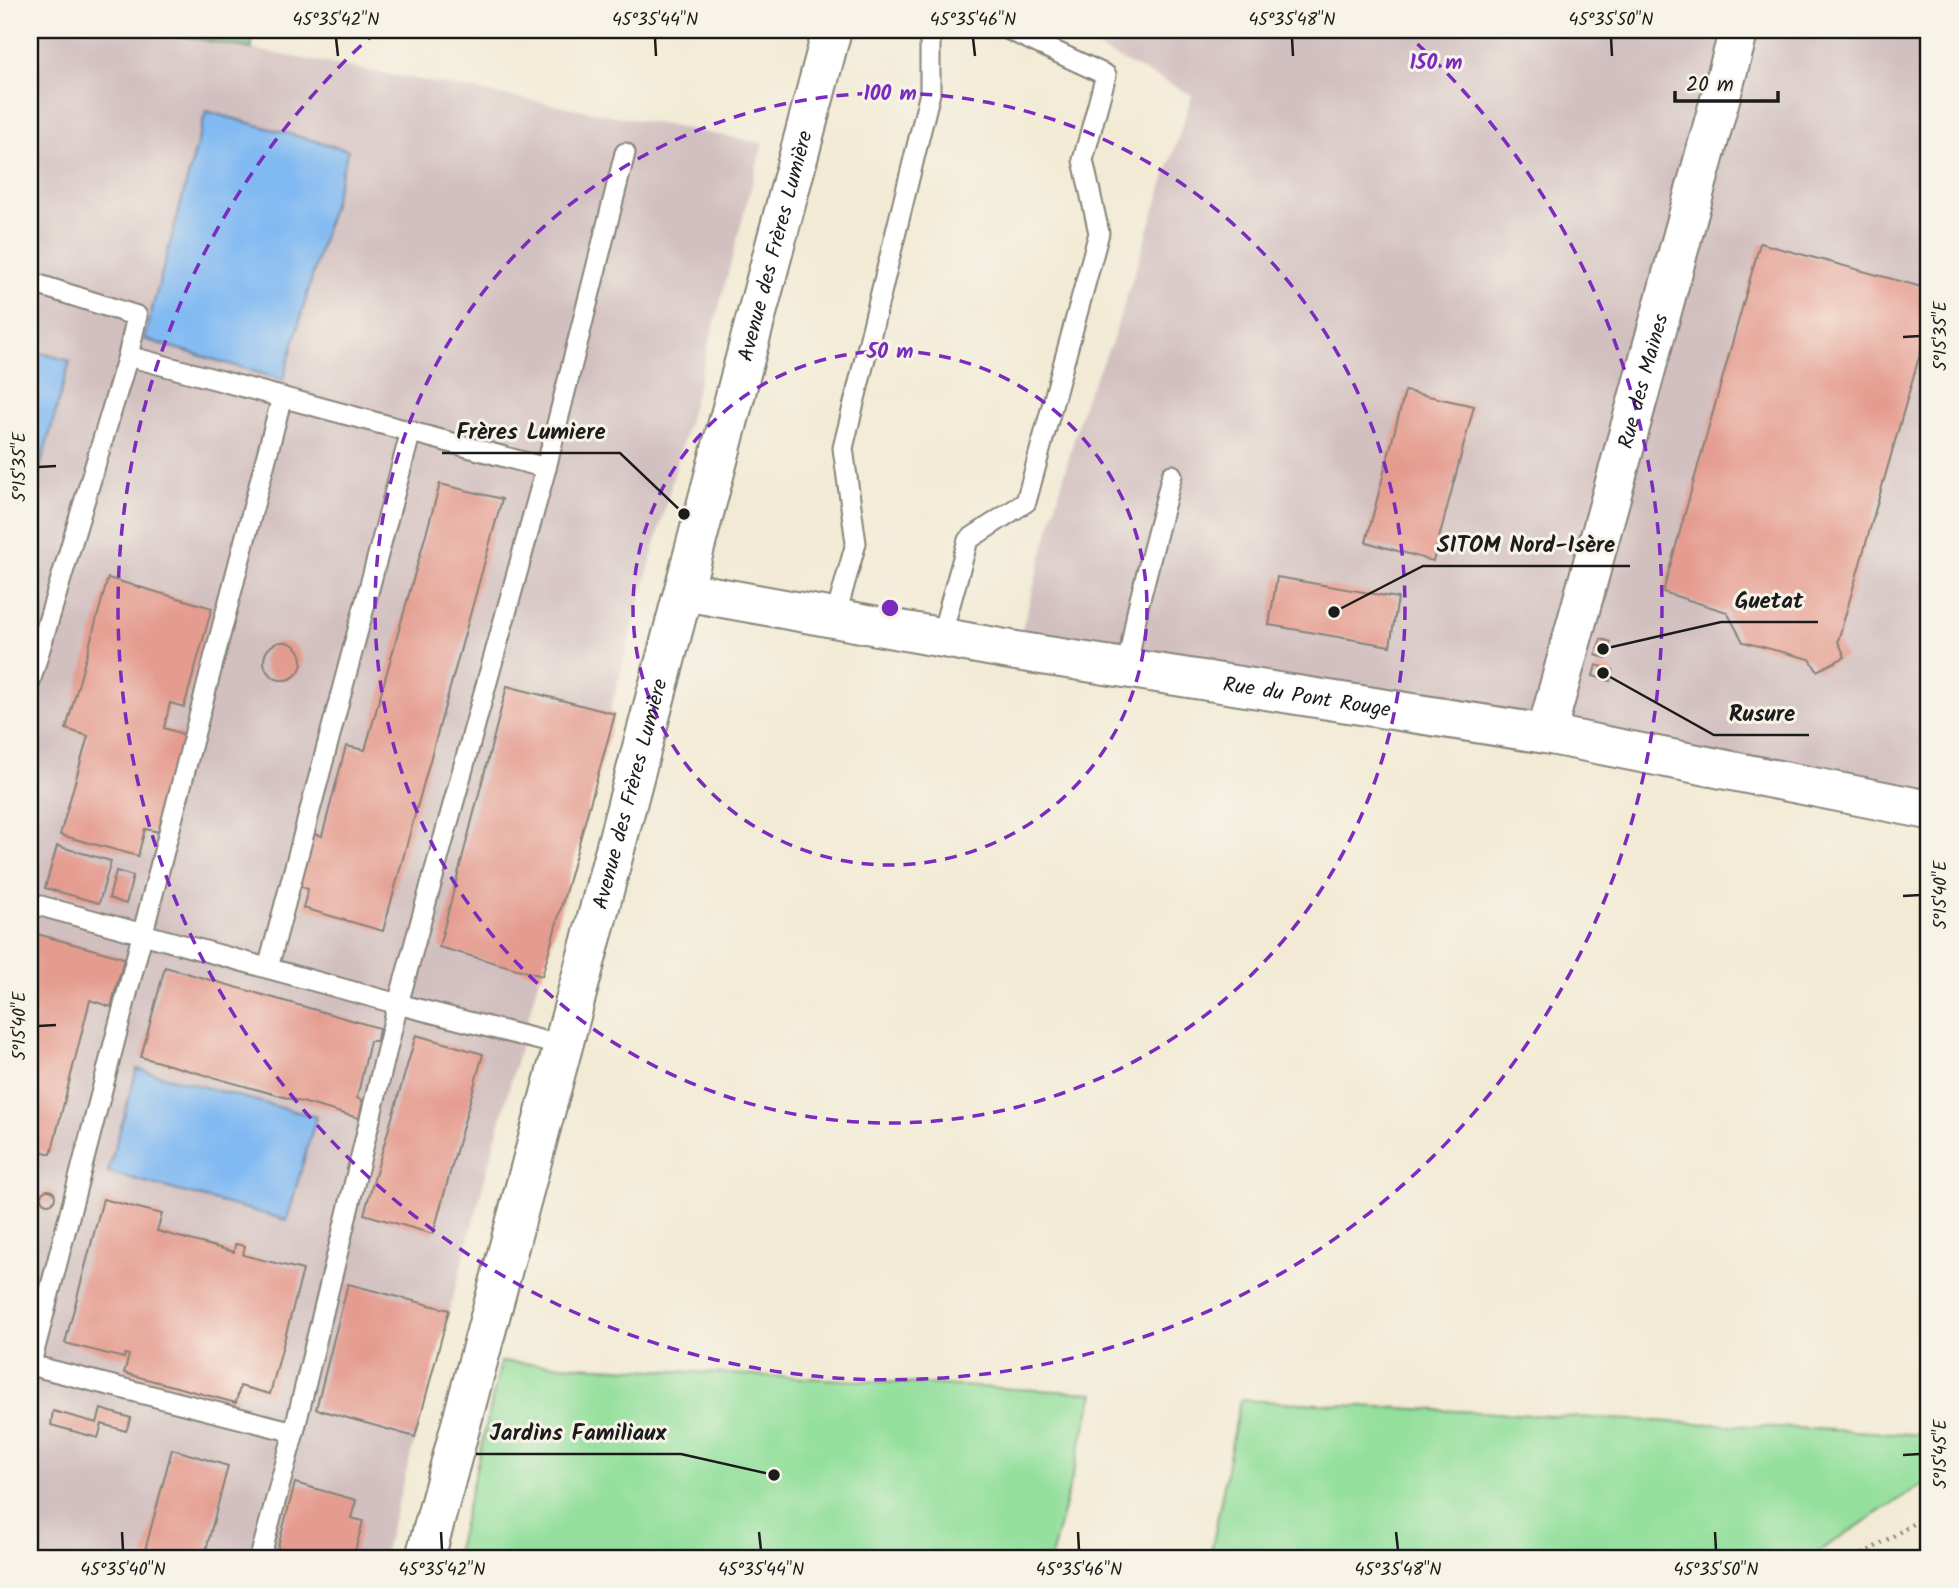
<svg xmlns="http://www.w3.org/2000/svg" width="1959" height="1588" font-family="Kalam,sans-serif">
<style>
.industrial{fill:#d2bfc0}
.green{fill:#93df9b;stroke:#587e5c;stroke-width:2}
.forest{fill:#76be83;stroke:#496d50;stroke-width:2}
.water{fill:#81b9f2;stroke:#4e6a87;stroke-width:2}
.building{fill:#e59c90}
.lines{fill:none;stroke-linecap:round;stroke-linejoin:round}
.service-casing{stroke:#878378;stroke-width:23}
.minor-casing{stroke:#878378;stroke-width:42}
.path{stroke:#878378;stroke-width:4.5;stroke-dasharray:2 5;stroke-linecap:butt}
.service{stroke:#fff;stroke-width:19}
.minor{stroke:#fff;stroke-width:38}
.ticks{fill:none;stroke:#1c1c1c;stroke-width:2.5}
.ring{fill:none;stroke:#7b2cbf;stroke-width:3.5;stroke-dasharray:12 9}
.labels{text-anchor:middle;stroke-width:6;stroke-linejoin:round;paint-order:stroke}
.street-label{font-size:21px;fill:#1c1c1c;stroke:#f7f3e8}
.centre{fill:#7b2cbf;stroke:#f7f3e8;stroke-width:3.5}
.ring-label{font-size:21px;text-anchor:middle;font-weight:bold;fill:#7b2cbf;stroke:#f7f3e8;stroke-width:6;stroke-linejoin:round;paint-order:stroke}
.leader{fill:none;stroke:#1c1c1c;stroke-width:2.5}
.callout-dot{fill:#1c1c1c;stroke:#f7f3e8;stroke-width:2.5}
.callout-label{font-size:23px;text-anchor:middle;font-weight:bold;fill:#1c1c1c;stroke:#f7f3e8;stroke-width:6;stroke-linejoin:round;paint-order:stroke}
.neatline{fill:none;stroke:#1c1c1c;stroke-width:2.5}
.ticks-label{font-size:18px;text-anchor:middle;fill:#1c1c1c}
</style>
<rect width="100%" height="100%" fill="#f7f3e8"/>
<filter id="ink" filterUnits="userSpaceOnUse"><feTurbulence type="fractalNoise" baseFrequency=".0143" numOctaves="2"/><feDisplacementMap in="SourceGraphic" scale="14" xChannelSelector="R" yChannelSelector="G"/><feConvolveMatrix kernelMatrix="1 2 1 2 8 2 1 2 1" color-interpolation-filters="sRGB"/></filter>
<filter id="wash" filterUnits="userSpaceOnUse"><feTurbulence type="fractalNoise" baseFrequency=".00686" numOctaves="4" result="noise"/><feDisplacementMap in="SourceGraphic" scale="28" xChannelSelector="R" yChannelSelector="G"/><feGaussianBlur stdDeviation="1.57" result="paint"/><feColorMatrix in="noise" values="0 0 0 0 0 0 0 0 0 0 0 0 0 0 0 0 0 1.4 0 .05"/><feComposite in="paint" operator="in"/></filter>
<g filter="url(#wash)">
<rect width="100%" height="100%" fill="#f2ead4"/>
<g class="industrial">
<path d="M 30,30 L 147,30 L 763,143 L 383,1558 L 30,1558 Z"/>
<path d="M 1061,30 L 1929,30 L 1929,810 L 1016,651 L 1085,399 L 1112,342 L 1192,95 Z"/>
</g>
<g class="green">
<path d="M 501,1362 L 1094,1393 L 1051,1558 L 455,1558 Z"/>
<path d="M 1240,1400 L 1929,1435 L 1929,1480 L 1808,1558 L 1210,1558 Z"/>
</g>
<path class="forest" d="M 147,30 L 252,30 L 252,49 Z"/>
<g class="water">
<path d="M 206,111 L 348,150 L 283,380 L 144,339 Z"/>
<path d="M 30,350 L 70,361 L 31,500 L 30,499 Z"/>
<path d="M 137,1069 L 316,1117 L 287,1220 L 108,1172 Z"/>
</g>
<g id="blocks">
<g class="building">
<path d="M 1760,243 L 1929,289 L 1929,322 L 1838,641 L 1845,657 L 1817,671 L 1810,659 L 1743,642 L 1727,612 L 1663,592 Z"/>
<path d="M 1405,391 L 1474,406 L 1433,561 L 1366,542 Z"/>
<path d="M 440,484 L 502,499 L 383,931 L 303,908 L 308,889 L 295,884 L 310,833 L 322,836 L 346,746 L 365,750 Z"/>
<path d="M 1277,577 L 1398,598 L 1390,646 L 1269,625 Z"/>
<path d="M 108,578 L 212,608 L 184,707 L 170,703 L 164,728 L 186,735 L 160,832 L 145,829 L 138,856 L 60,835 L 88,736 L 66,729 Z"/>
<path d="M 1601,639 L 1611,642 L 1606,658 L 1595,655 Z"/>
<circle cx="283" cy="661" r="19"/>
<path d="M 1596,665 L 1613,670 L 1610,681 L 1593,676 Z"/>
<path d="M 507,686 L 615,714 L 542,976 L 439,947 Z"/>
<path d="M 57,846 L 111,861 L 99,903 L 45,888 Z"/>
<path d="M 116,871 L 133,876 L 126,904 L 109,898 Z"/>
<path d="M 30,932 L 124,958 L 111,1007 L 90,1000 L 51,1154 L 30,1148 Z"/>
<path d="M 165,967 L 379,1028 L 377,1041 L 370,1041 L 357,1098 L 363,1101 L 359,1118 L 141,1057 Z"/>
<path d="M 416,1035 L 483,1054 L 433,1234 L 364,1214 Z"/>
<circle cx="48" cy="1197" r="7"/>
<path d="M 103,1199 L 162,1214 L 157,1231 L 234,1252 L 235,1244 L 245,1246 L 243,1255 L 303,1270 L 270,1394 L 240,1386 L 236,1403 L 124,1373 L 129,1355 L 125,1354 L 124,1358 L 65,1343 Z"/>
<path d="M 348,1284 L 449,1310 L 415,1437 L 316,1409 Z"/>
<path d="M 101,1409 L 131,1418 L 126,1431 L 102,1424 L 98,1438 L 51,1425 L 53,1411 L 97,1423 Z"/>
<path d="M 172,1449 L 228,1466 L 204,1558 L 143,1558 Z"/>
<path d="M 295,1483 L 356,1500 L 351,1518 L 363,1521 L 354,1555 L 342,1552 L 340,1558 L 275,1558 Z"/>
</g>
</g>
</g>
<g filter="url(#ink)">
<use href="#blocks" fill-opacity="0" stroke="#878378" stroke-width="2"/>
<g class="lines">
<g class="service-casing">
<g id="service">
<path d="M 30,282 L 137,316 L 128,356 L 546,468"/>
<path d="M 835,618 L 856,543 L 843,448 L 930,93 L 930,30"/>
<path d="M 941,637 L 968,540 L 1026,502 L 1099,233 L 1083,160 L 1106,75 L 1009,30"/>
<path d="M 1127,668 L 1138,607 L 1172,475"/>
<path d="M 30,682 L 128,356"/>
<path d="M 30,903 L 398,1004 L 546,468 L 625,153"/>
<path d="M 268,968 L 411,431"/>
<path d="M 30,1365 L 294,1432"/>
<path d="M 30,1367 L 282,397"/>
<path d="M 260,1558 L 294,1432 L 398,1004 L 563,1046"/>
</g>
</g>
<g class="minor-casing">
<g id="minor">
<path id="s1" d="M 684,591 L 1016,651 L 1546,734 L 1929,810"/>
<path id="s2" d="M 1546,734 L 1739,30"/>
<path id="s3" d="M 425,1558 L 563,1046 L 832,30"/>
</g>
</g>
<path class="path" d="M 1857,1558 L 1929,1514"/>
<use href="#service" class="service"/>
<use href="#minor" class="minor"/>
</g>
</g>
<path class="ticks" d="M 336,38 L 338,56M 655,38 L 656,56M 973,38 L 975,56M 1292,38 L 1293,56M 1611,38 L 1612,56M 1903,337 L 1920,336M 38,467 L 56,466M 1903,896 L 1920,895M 38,1026 L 56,1025M 1903,1455 L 1920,1454M 122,1532 L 123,1550M 441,1532 L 442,1550M 759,1532 L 761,1550M 1078,1532 L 1079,1550M 1396,1532 L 1398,1550M 1715,1532 L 1716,1550"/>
<g class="ring">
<circle cx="890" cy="608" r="257"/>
<circle cx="890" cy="608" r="515"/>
<path d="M1402 30A772 772 0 1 1 378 30"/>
</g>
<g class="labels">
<g class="street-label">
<text dy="7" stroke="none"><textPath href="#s3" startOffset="1358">Avenue des Frères Lumière</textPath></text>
<text dy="7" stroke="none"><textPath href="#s2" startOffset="366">Rue des Maines</textPath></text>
<text dy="7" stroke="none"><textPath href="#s1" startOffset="632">Rue du Pont Rouge</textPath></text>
<text dy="7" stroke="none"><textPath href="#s3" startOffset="791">Avenue des Frères Lumière</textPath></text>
</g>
</g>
<circle cx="890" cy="608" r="10" class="centre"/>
<g class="ring-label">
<text x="1436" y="69">150 m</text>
<text x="890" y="100">100 m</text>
<text x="890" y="358">50 m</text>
</g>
<path class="leader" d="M684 514L620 453H442M1334 612L1423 566H1630M1603 649L1721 622H1818M1603 673L1714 735H1809M774 1475L681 1454H476"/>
<g class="callout-dot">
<circle cx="684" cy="514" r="7"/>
<circle cx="1334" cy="612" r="7"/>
<circle cx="1603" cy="649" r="7"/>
<circle cx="1603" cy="673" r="7"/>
<circle cx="774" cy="1475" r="7"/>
</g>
<g class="callout-label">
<text x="531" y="439">Frères Lumiere</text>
<text x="1526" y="552">SITOM Nord-Isère</text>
<text x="1769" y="608">Guetat</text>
<text x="1762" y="721">Rusure</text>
<text x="578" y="1440">Jardins Familiaux</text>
</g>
<rect width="1959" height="1588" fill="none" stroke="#f7f3e8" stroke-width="77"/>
<path d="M1675 91v10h103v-10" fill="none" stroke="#1c1c1c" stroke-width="3.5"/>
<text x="1686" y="91" font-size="21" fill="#1c1c1c" stroke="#f7f3e8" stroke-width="5" paint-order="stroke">20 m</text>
<rect x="38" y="38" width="1882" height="1512" class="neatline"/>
<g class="ticks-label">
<text x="336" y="25">45°35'42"N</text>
<text x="655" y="25">45°35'44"N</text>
<text x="973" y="25">45°35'46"N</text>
<text x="1292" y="25">45°35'48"N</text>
<text x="1611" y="25">45°35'50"N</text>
<text transform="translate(1940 336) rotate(-90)" y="6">5°15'35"E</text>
<text transform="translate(19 467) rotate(-90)" y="6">5°15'35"E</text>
<text transform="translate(1940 895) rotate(-90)" y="6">5°15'40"E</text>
<text transform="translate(19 1026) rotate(-90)" y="6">5°15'40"E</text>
<text transform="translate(1940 1454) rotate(-90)" y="6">5°15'45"E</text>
<text x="123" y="1575">45°35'40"N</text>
<text x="442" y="1575">45°35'42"N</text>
<text x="761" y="1575">45°35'44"N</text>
<text x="1079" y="1575">45°35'46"N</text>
<text x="1398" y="1575">45°35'48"N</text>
<text x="1716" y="1575">45°35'50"N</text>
</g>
</svg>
